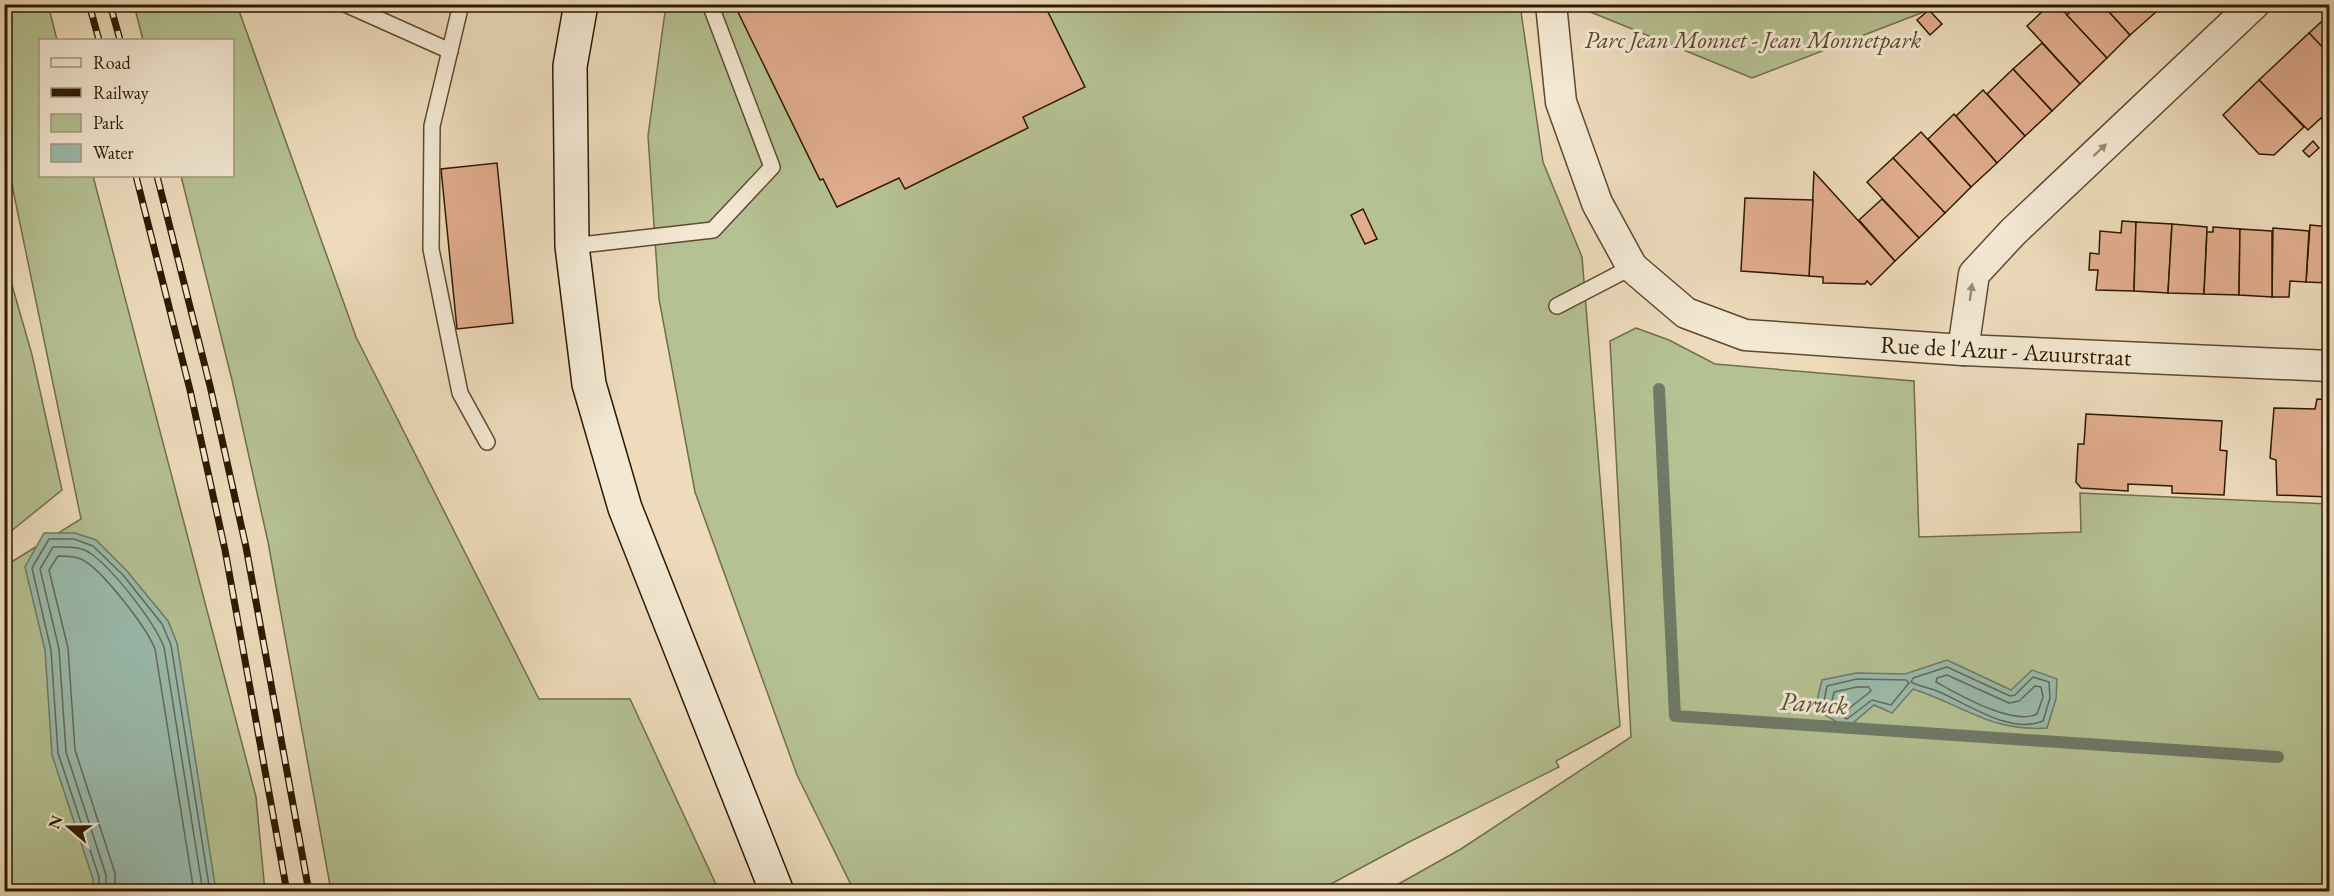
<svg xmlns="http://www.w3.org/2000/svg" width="2334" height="896" font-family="'EB Garamond',serif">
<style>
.green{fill:#b5c193;stroke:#716e4a;stroke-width:1.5}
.water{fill:#9abbad;stroke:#6e7b68;stroke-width:1.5}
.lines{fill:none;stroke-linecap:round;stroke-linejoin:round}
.shore{stroke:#646a56;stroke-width:1.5}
.stream{stroke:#6e7b68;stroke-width:12}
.building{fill:#e1ad8f;stroke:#2d1a00;stroke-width:1.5}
.lane-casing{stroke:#5d4a2f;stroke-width:18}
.street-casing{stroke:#5d4a2f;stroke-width:33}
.secondary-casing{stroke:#2d1a00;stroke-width:36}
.lane{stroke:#f3e8d3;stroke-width:15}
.street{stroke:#f3e8d3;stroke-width:30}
.secondary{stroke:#f3e8d3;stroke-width:33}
.rail-casing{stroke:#2d1a00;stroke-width:7}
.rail{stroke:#f3e8d3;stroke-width:4.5;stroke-dasharray:14;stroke-linecap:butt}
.oneway{fill:#9a8b74}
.labels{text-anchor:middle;stroke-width:6;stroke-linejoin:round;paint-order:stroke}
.park-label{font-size:24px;font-style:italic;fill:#564c2c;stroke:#f3e8d3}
.street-label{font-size:24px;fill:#2d1a00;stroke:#f3e8d3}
.water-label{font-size:26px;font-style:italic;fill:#53523d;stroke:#f3e8d3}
</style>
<rect width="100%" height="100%" fill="#eddbbc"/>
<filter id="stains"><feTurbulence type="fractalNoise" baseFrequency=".00333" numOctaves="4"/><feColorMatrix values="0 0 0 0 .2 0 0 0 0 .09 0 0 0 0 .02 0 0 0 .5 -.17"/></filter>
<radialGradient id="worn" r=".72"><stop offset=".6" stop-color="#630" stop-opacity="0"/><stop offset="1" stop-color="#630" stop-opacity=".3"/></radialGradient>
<g class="green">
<path d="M 48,4 L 57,40 L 40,40 L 40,176 L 93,176 L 256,797 L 265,891 L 5,892 L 4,789 L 7,781 L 4,738 L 5,566 L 81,519 L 5,151 L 5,5 Z"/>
<path d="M 134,5 L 237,5 L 356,337 L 539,699 L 630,699 L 719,891 L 331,891 L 268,542 L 232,380 L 181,176 L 232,176 L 232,40 L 143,40 Z"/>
<path d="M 666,5 L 1520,5 L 1543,162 L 1582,257 L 1620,726 L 1556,761 L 1559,767 L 1409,842 L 1318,891 L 854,891 L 797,775 L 695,492 L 659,299 L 648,136 Z"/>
<path d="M 1588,5 L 1588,4 L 1942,5 L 1752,78 L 1588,11 Z"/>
<path d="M 4,257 L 32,355 L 62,490 L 5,536 Z"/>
<path d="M 1636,328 L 1669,340 L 1715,364 L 1914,381 L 1919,537 L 2081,532 L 2080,493 L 2329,504 L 2329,891 L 1384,892 L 1461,849 L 1631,737 L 1610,341 Z"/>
</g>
<g class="water">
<path d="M 44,533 L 75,533 L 96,540 L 127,571 L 168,621 L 177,643 L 216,891 L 93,891 L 93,879 L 52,755 L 45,650 L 25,567 Z"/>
<path d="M 1947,660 L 2011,690 L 2032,670 L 2057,679 L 2056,699 L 2047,728 C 1990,732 1963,705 1913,689 L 1892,713 L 1874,705 L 1847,728 L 1815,709 L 1822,680 L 1856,673 L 1905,674 Z"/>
</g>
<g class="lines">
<g class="shore">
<path d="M 1947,667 L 2010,696 L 2015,695 L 2033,677 L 2049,682 L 2050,698 L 2043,721 C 2009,735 1967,703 1937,691 C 1929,688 1919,686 1911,682 L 1913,678 Z"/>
<path d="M 1947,675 L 2009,703 L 2019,701 L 2035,686 L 2041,687 L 2043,697 L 2037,714 C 2012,726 1958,694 1936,682 L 1937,678 Z"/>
<path d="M 1857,679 L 1906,680 L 1909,683 L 1891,705 L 1872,700 L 1847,719 L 1823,706 L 1827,686 Z"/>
<path d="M 1857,687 L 1869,687 L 1871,691 L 1847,710 L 1832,701 L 1834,692 Z"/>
<path d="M 99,892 L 99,877 L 58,753 L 51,650 L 32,568 L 49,539 L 74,539 L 93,546 L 123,575 L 162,624 L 171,645 L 210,892"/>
<path d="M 106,892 L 106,875 L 66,752 L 59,649 L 40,569 L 53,547 C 65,547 79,546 90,553 C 113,569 153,620 164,647 L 203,892"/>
<path d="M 115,892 L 115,873 L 75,750 L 68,648 L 49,570 L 58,556 C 67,556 74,556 81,559 C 101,568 147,628 155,649 L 194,892"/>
</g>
<path class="stream" d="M 1659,389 L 1675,716 L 2278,757"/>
</g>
<g class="building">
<path d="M 734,4 L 1044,4 L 1085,87 L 1023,117 L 1028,128 L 905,189 L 899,178 L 837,207 L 823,179 L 820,180 Z"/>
<path d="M 2050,4 L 2057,4 L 2107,58 L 2080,84 L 2027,26 Z"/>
<path d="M 2077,4 L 2102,4 L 2130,35 L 2107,58 L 2067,15 Z"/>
<path d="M 2102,4 L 2149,4 L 2156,12 L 2130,35 Z"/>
<path d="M 1929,10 L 1942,24 L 1930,35 L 1917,20 Z"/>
<path d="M 2330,14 L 2330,55 L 2309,33 Z"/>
<path d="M 2309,33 L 2330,55 L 2330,115 L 2323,121 L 2321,118 L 2308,130 L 2259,80 Z"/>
<path d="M 2042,43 L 2080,84 L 2052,111 L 2013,69 Z"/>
<path d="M 2013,69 L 2052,111 L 2025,136 L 1987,94 Z"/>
<path d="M 2259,80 L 2304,127 L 2274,155 L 2259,154 L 2223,115 Z"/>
<path d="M 1983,90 L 2025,136 L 1997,163 L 1956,116 Z"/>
<path d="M 1954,114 L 1997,163 L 1971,187 L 1928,139 Z"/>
<path d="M 1921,132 L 1971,187 L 1945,213 L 1893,158 Z"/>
<path d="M 2313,141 L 2319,148 L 2309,157 L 2303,151 Z"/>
<path d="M 1893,158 L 1945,213 L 1919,238 L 1867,182 Z"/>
<path d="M 497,163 L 513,323 L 457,329 L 441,169 Z"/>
<path d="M 1814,172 L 1895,261 L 1871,285 L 1867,281 L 1865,284 L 1823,283 L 1823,277 L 1809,276 Z"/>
<path d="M 1745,198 L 1813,200 L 1809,276 L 1741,271 Z"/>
<path d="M 1882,199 L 1919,238 L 1895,261 L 1859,220 Z"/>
<path d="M 1363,209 L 1377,239 L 1365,244 L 1351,215 Z"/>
<path d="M 2122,221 L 2136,222 L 2134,291 L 2096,290 L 2098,270 L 2089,270 L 2090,253 L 2099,254 L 2100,231 L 2121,233 Z"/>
<path d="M 2136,222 L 2172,224 L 2168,293 L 2134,291 Z"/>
<path d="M 2172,224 L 2207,227 L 2204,294 L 2168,293 Z"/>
<path d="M 2310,225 L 2330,227 L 2330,283 L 2306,282 Z"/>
<path d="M 2213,227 L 2240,229 L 2239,295 L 2204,294 L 2207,232 L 2213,232 Z"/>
<path d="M 2273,228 L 2309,231 L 2306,282 L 2290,281 L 2289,297 L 2272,297 Z"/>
<path d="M 2240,229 L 2272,231 L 2272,297 L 2239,295 Z"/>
<path d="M 2317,399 L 2330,400 L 2330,497 L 2277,495 L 2276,460 L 2270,458 L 2274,408 L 2315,409 Z"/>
<path d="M 2086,414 L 2222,421 L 2220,450 L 2227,451 L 2224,495 L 2172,493 L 2172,486 L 2128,484 L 2128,491 L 2081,488 L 2076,482 L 2078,444 L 2084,444 Z"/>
</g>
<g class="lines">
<g class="lane-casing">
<g id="lane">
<path d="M 345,4 L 450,51"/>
<path d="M 461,4 L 432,126 L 431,249 L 460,393 L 487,442"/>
<path d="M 572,246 L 713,230 L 772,167 L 710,4"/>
<path d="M 1557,306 L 1632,267"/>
</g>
</g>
<g class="street-casing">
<g id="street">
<path d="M 1551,4 L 1561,102 L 1597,203 L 1632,267 L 1686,313 L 1745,335 L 1963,350 L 2330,366"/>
<path d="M 1963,350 L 1974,274 L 2013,232 L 2254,4"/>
</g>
</g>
<g class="secondary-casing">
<path id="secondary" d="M 581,4 L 570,66 L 572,246 L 589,384 L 625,508 L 777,892"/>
</g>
<use href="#lane" class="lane"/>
<use href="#street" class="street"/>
<use href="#secondary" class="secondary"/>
<g class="rail-casing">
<g id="rail">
<path d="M 89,4 L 99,40"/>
<path d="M 110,4 L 120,40"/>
<path d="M 136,176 L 190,390 L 225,550 L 287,892"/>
<path d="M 157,176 L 210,386 L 246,547 L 309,892"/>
</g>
</g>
<use href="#rail" class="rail"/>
</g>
<defs><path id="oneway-solid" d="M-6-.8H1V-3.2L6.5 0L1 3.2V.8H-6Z" transform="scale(1.5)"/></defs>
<g class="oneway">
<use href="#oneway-solid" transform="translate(2100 150) rotate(-43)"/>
<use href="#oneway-solid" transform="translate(1971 292) rotate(-82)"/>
</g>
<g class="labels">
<g class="park-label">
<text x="1753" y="48">Parc Jean Monnet - Jean Monnetpark</text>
</g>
<g class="street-label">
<text transform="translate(2006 351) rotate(3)" y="8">Rue de l'Azur - Azuurstraat</text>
</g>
<g class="water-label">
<text transform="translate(1814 703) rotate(4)" y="9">Paruck</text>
</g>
</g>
<rect width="2334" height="896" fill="none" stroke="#eddbbc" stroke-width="24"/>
<rect x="6" y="6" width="2322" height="884" fill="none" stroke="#2d1a00" stroke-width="3"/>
<rect x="12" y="12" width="2310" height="872" fill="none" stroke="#2d1a00" stroke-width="1.5"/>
<rect x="39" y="39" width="195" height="138" fill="#f3e8d3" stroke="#a4967f" stroke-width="1.5"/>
<rect x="51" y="58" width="30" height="9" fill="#f3e8d3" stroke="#a4967f" stroke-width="1.5"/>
<text x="93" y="69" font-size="18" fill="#2d1a00">Road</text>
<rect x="51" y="88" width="30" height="9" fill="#2d1a00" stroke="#a4967f" stroke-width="1.5"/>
<text x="93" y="99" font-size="18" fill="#2d1a00">Railway</text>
<rect x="51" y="114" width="30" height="18" fill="#b5c193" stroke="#a4967f" stroke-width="1.5"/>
<text x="93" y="129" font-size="18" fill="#2d1a00">Park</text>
<rect x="51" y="144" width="30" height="18" fill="#9abbad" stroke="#a4967f" stroke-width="1.5"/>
<text x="93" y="159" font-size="18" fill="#2d1a00">Water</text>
<g transform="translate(69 827) rotate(290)" stroke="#f3e8d3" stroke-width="4.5" paint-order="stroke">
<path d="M0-4.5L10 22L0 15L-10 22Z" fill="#2d1a00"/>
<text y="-9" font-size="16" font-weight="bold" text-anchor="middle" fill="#2d1a00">N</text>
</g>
<rect width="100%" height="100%" filter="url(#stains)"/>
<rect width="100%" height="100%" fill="url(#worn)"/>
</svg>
